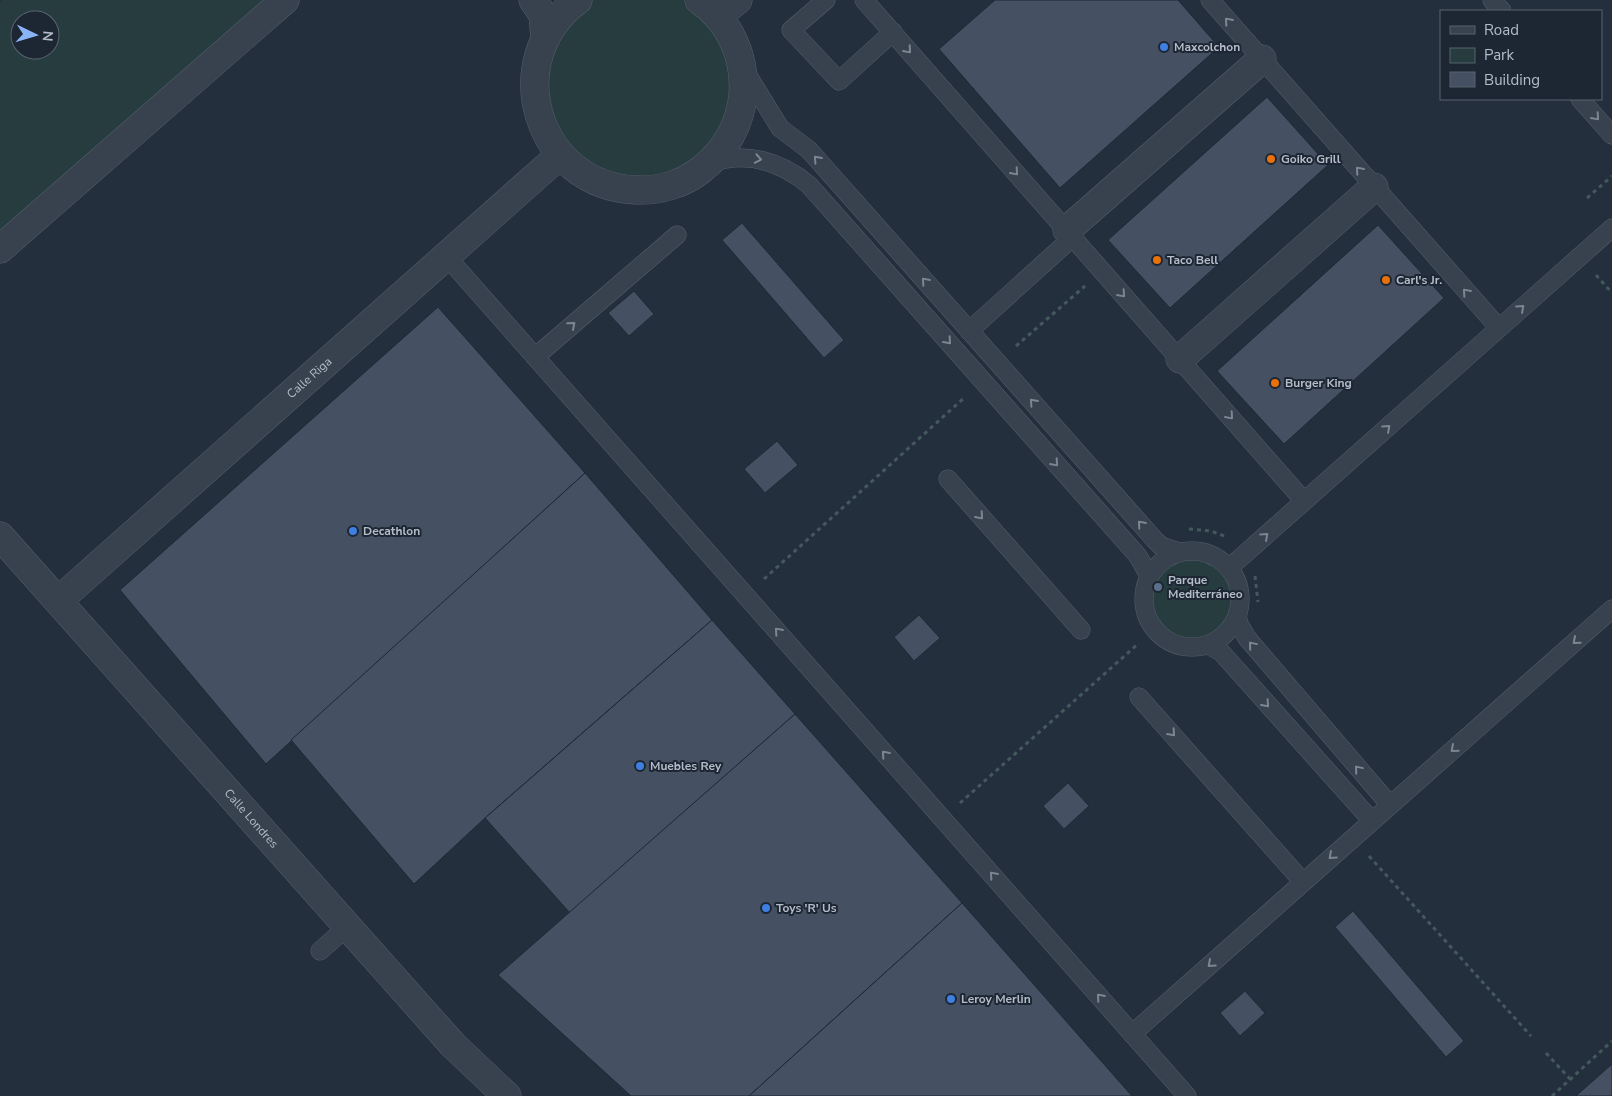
<svg xmlns="http://www.w3.org/2000/svg" width="1612" height="1096" font-family="'Nunito Sans',sans-serif">
<style>
.green{fill:#263c3f;fill-rule:evenodd}
.building{fill:#455162;stroke:#1f2835}
.lines{fill:none;stroke-linecap:round;stroke-linejoin:round}
.service-casing{stroke:#565f6c;stroke-width:19}
.minor-casing{stroke:#565f6c;stroke-width:29}
.tertiary-casing{stroke:#565f6c;stroke-width:29}
.path{stroke:#44595c;stroke-width:3;stroke-dasharray:4 4;stroke-linecap:butt}
.service{stroke:#38414e;stroke-width:18}
.minor{stroke:#38414e;stroke-width:28}
.tertiary{stroke:#38414e;stroke-width:28}
.oneway{stroke:#7c8592}
.shop-dot{fill:#3f7fe0;stroke:#1d2633;stroke-width:2}
.food-dot{fill:#e8710a;stroke:#1d2633;stroke-width:2}
.service-dot{fill:#5c6f8a;stroke:#1d2633;stroke-width:2}
.labels{text-anchor:middle;stroke-width:4;stroke-linejoin:round;paint-order:stroke}
.poi-label{font-size:12px;font-weight:bold;fill:#b4bcc9;stroke:#1d2633;text-anchor:start}
.street-label{font-size:12px;fill:#b4bcc9;stroke:#1d2633}
</style>
<rect width="100%" height="100%" fill="#242f3e"/>
<g class="green">
<path d="M 2,0 L 285,0 L 0,249 L 0,2 ZM 20,20 L 50,20 L 50,50 L 20,50 Z"/>
<path d="M 578,0 L 699,0 L 718,16 L 742,106 L 682,182 L 590,178 L 534,88 Z"/>
<circle cx="1192" cy="599" r="48"/>
</g>
<g class="building">
<path d="M 995,0 L 1178,0 L 1219,47 L 1060,188 L 939,49 Z"/>
<path d="M 1267,97 L 1328,165 L 1170,308 L 1108,240 Z"/>
<path d="M 742,223 L 844,340 L 824,358 L 722,240 Z"/>
<path d="M 1378,225 L 1444,298 L 1284,444 L 1217,371 Z"/>
<path d="M 634,291 L 654,314 L 629,336 L 608,313 Z"/>
<path d="M 438,307 L 585,473 L 266,764 L 120,590 Z"/>
<path d="M 777,441 L 798,465 L 765,493 L 744,469 Z"/>
<path d="M 585,473 L 712,620 L 485,818 L 414,884 L 291,740 Z"/>
<path d="M 919,615 L 940,638 L 914,661 L 894,637 Z"/>
<path d="M 712,620 L 795,714 L 570,913 L 485,818 Z"/>
<path d="M 795,714 L 962,903 L 749,1096 L 631,1096 L 498,975 Z"/>
<path d="M 1068,783 L 1089,806 L 1064,829 L 1043,806 Z"/>
<path d="M 962,903 L 1132,1096 L 749,1096 Z"/>
<path d="M 1353,911 L 1464,1041 L 1446,1057 L 1335,927 Z"/>
<path d="M 1245,991 L 1265,1013 L 1240,1036 L 1220,1013 Z"/>
<path d="M 1612,1064 L 1612,1096 L 1576,1096 L 1577,1095 Z"/>
</g>
<g class="lines">
<g class="service-casing">
<g id="service">
<path d="M 826,0 L 791,30 L 839,81 L 893,32"/>
<path d="M 864,0 L 1304,501"/>
<path d="M 1210,0 L 1499,328"/>
<path d="M 1492,0 L 1502,11"/>
<path d="M 745,71 L 780,128 L 809,150 L 1154,539 L 1161,546 L 1179,552"/>
<path d="M 1580,99 L 1612,135"/>
<path d="M 710,163 C 746,151 780,161 809,185 L 1138,556 L 1149,576"/>
<path d="M 447,257 L 1187,1096"/>
<path d="M 969,331 L 1073,237"/>
<path d="M 535,357 L 677,235"/>
<path d="M 948,479 L 1081,630"/>
<circle cx="1192" cy="599" r="48"/>
<path d="M 1229,568 L 1612,228"/>
<path d="M 1237,615 L 1239,624 L 1247,638 L 1390,805"/>
<path d="M 1208,645 L 1221,652 L 1372,821"/>
<path d="M 1139,697 L 1303,882"/>
<path d="M 320,951 L 347,927"/>
<path d="M 1132,1034 L 1612,609"/>
</g>
</g>
<g class="minor-casing">
<g id="minor">
<path d="M 718,16 L 738,0"/>
<path d="M 1067,230 L 1262,59"/>
<path d="M 0,249 L 285,0"/>
<path d="M 1180,359 L 1374,187"/>
<path id="s1" d="M 0,536 L 453,1045 L 507,1096"/>
<path id="s2" d="M 58,601 L 560,155"/>
</g>
</g>
<g class="tertiary-casing">
<g id="tertiary">
<path d="M 533,0 L 543,15 L 545,39"/>
<path d="M 578,0 C 498,59 536,186 636,190 C 659,191 684,184 702,169 C 726,150 740,124 743,95 C 746,58 730,21 699,0"/>
</g>
</g>
<g class="path">
<path d="M 1587,198 L 1612,176"/>
<path d="M 1596,275 L 1612,293"/>
<path d="M 1016,346 L 1085,286"/>
<path d="M 1189,529 L 1211,531 L 1227,537"/>
<path d="M 1255,576 L 1258,602"/>
<path d="M 764,579 L 965,397"/>
<path d="M 960,803 L 1139,643"/>
<path d="M 1369,856 L 1531,1036"/>
<path d="M 1546,1053 L 1571,1080"/>
<path d="M 1552,1096 L 1612,1041"/>
</g>
<use href="#service" class="service"/>
<use href="#minor" class="minor"/>
<use href="#tertiary" class="tertiary"/>
</g>
<defs><path id="oneway-chevron" d="M-2-3.5L2.5 0L-2 3.5" fill="none" stroke-width="1.6" stroke-linecap="round" stroke-linejoin="round" transform="scale(1.25)"/></defs>
<g class="oneway">
<use href="#oneway-chevron" transform="translate(1228 21) rotate(-131)"/>
<use href="#oneway-chevron" transform="translate(908 50) rotate(49)"/>
<use href="#oneway-chevron" transform="translate(1596 117) rotate(49)"/>
<use href="#oneway-chevron" transform="translate(758 159) rotate(11)"/>
<use href="#oneway-chevron" transform="translate(817 159) rotate(-132)"/>
<use href="#oneway-chevron" transform="translate(1359 170) rotate(-131)"/>
<use href="#oneway-chevron" transform="translate(1015 172) rotate(49)"/>
<use href="#oneway-chevron" transform="translate(925 281) rotate(-131)"/>
<use href="#oneway-chevron" transform="translate(1466 292) rotate(-131)"/>
<use href="#oneway-chevron" transform="translate(1122 294) rotate(49)"/>
<use href="#oneway-chevron" transform="translate(1521 308) rotate(-42)"/>
<use href="#oneway-chevron" transform="translate(572 325) rotate(-41)"/>
<use href="#oneway-chevron" transform="translate(948 341) rotate(48)"/>
<use href="#oneway-chevron" transform="translate(1033 402) rotate(-132)"/>
<use href="#oneway-chevron" transform="translate(1230 416) rotate(49)"/>
<use href="#oneway-chevron" transform="translate(1387 428) rotate(-42)"/>
<use href="#oneway-chevron" transform="translate(1055 463) rotate(49)"/>
<use href="#oneway-chevron" transform="translate(980 516) rotate(49)"/>
<use href="#oneway-chevron" transform="translate(1141 524) rotate(-131)"/>
<use href="#oneway-chevron" transform="translate(1265 536) rotate(-42)"/>
<use href="#oneway-chevron" transform="translate(778 631) rotate(-131)"/>
<use href="#oneway-chevron" transform="translate(1576 641) rotate(139)"/>
<use href="#oneway-chevron" transform="translate(1252 645) rotate(-130)"/>
<use href="#oneway-chevron" transform="translate(1266 704) rotate(48)"/>
<use href="#oneway-chevron" transform="translate(1172 733) rotate(48)"/>
<use href="#oneway-chevron" transform="translate(1454 749) rotate(139)"/>
<use href="#oneway-chevron" transform="translate(885 754) rotate(-131)"/>
<use href="#oneway-chevron" transform="translate(1358 769) rotate(-130)"/>
<use href="#oneway-chevron" transform="translate(1332 856) rotate(138)"/>
<use href="#oneway-chevron" transform="translate(993 875) rotate(-131)"/>
<use href="#oneway-chevron" transform="translate(1211 964) rotate(138)"/>
<use href="#oneway-chevron" transform="translate(1100 997) rotate(-131)"/>
</g>
<g class="shop-dot">
<circle cx="1164" cy="47" r="5"/>
<circle cx="353" cy="531" r="5"/>
<circle cx="640" cy="766" r="5"/>
<circle cx="766" cy="908" r="5"/>
<circle cx="951" cy="999" r="5"/>
</g>
<g class="food-dot">
<circle cx="1271" cy="159" r="5"/>
<circle cx="1157" cy="260" r="5"/>
<circle cx="1386" cy="280" r="5"/>
<circle cx="1275" cy="383" r="5"/>
</g>
<circle class="service-dot" cx="1158" cy="587" r="5"/>
<g class="labels">
<g class="poi-label">
<text x="1174" y="51">Maxcolchon</text>
<text x="1281" y="163">Goiko Grill</text>
<text x="1167" y="264">Taco Bell</text>
<text x="1396" y="284">Carl's Jr.</text>
<text x="1285" y="387">Burger King</text>
<text x="363" y="535">Decathlon</text>
<text x="1168" y="584">Parque<tspan x="1168" dy="14">Mediterráneo</tspan></text>
<text x="650" y="770">Muebles Rey</text>
<text x="776" y="912">Toys 'R' Us</text>
<text x="961" y="1003">Leroy Merlin</text>
</g>
<g class="street-label">
<text dy="4" stroke="none"><textPath href="#s2" startOffset="336">Calle Riga</textPath></text>
<text dy="4" stroke="none"><textPath href="#s1" startOffset="378">Calle Londres</textPath></text>
</g>
</g>
<rect x="1440" y="10" width="162" height="90" fill="#1d2633" stroke="#59626f"/>
<rect x="1450" y="26" width="25" height="8" fill="#38414e" stroke="#59626f"/>
<text x="1484" y="35" font-size="15" fill="#b4bcc9">Road</text>
<rect x="1450" y="48" width="25" height="15" fill="#263c3f" stroke="#59626f"/>
<text x="1484" y="60" font-size="15" fill="#b4bcc9">Park</text>
<rect x="1450" y="72" width="25" height="15" fill="#455162" stroke="#59626f"/>
<text x="1484" y="85" font-size="15" fill="#b4bcc9">Building</text>
<g transform="translate(35 35) rotate(95)"><circle r="24" fill="#1d2633" stroke="#59626f"/>
<path d="M0-4L9 19L0 12L-9 19Z" fill="#8ab4f8"/>
<text y="-8" font-size="14" font-weight="bold" text-anchor="middle" fill="#b4bcc9">N</text>
</g>
</svg>
